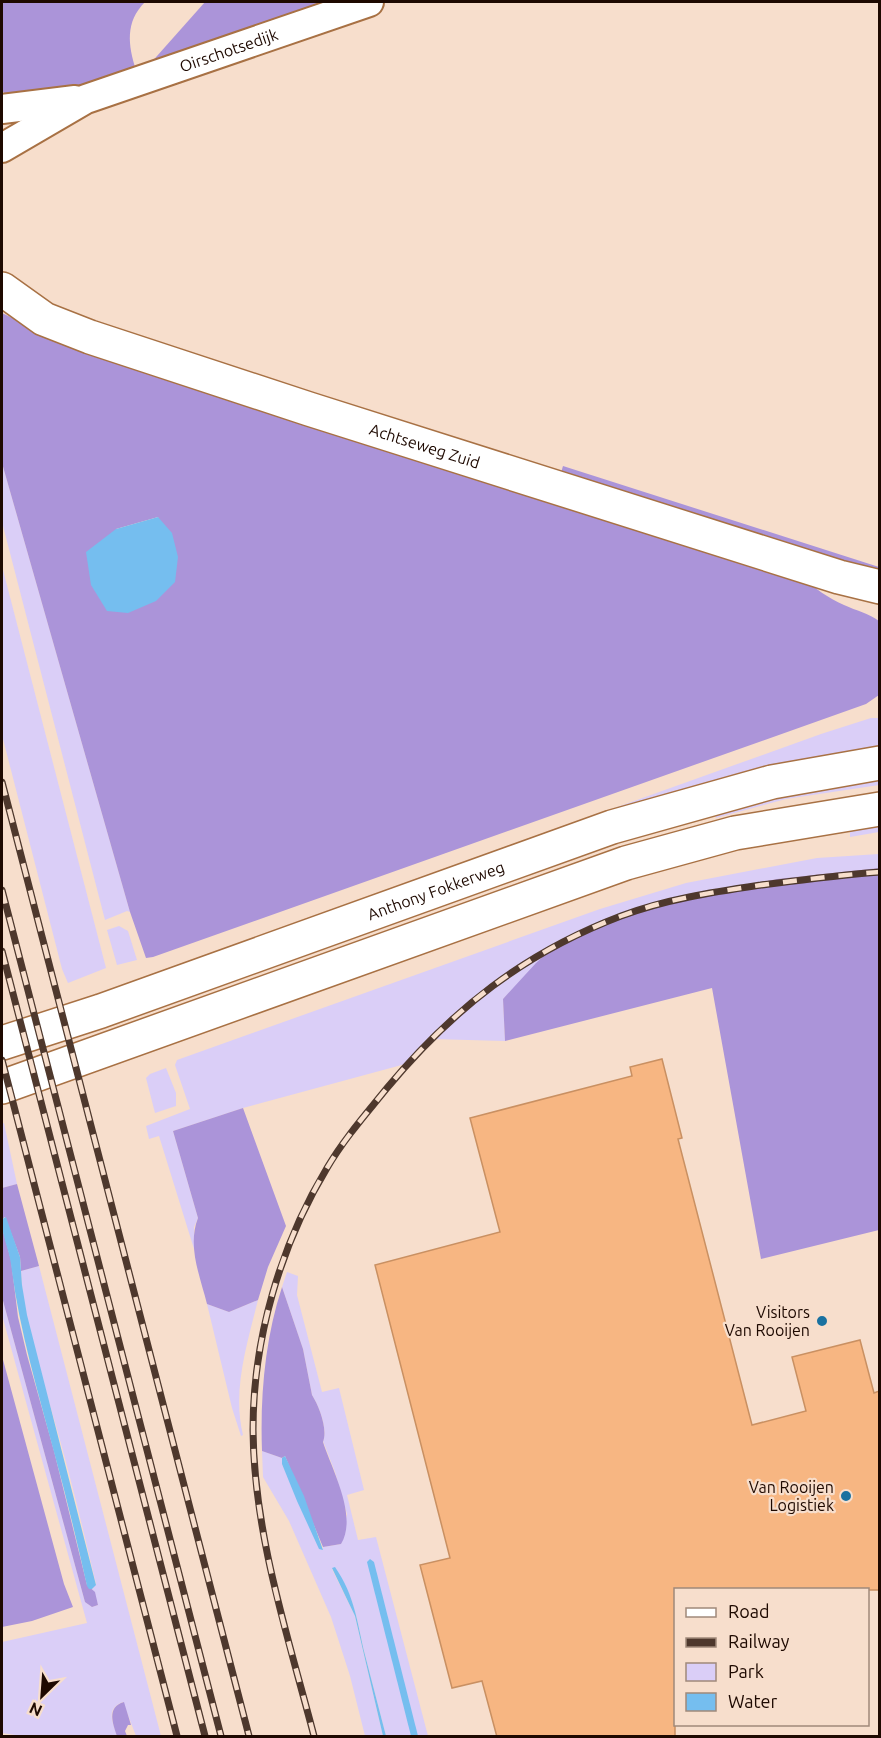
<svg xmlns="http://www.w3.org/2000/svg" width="881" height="1738" font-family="Ubuntu,sans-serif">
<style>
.green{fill:#dacef7}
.forest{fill:#ab94d9;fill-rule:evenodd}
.water{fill:#75beef}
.building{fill:#f7b682;stroke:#c99062;stroke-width:1.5}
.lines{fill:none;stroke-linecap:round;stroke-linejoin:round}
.minor-casing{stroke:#a87144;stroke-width:32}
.tertiary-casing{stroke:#a87144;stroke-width:36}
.secondary-casing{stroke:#a87144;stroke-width:36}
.minor{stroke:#fff;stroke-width:28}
.tertiary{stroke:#fff;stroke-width:33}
.secondary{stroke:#fff;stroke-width:33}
.rail-casing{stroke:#4e382d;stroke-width:7}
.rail{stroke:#f7decc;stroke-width:4.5;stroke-dasharray:14;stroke-linecap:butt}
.poi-dot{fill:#1971a0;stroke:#f7decc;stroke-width:2}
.labels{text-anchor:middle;stroke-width:4.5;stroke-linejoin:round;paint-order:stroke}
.street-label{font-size:16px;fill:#1e0900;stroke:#f7decc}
.poi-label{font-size:16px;fill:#1e0900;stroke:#f7decc;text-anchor:end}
</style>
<rect width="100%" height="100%" fill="#f7decc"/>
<g class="green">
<path d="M 2,463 L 130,912 L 127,911 L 105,920 L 2,522 Z"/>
<path d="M 2,566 L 106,968 L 68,983 L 62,969 L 2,735 Z"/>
<path d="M 871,718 L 879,718 L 879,750 L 559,835 L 556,829 L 821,734 Z"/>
<path d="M 879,776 L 879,785 L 786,799 L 716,818 L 713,810 Z"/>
<path d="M 879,823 L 879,832 L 850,837 L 850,827 Z"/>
<path d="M 879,854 L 879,868 L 777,879 L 641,906 L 562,939 L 503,999 L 505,1041 L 431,1039 L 409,1063 L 243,1108 L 173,1131 L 198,1218 L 194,1227 L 194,1249 L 159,1136 L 149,1139 L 146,1126 L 190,1109 L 175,1065 L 177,1060 L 600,909 L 686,883 L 817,858 Z"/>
<path d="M 119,926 L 128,931 L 137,960 L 117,965 L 107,930 Z"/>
<path d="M 166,1068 L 176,1093 L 176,1106 L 155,1113 L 146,1078 L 150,1074 Z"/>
<path d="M 4,1123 L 17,1184 L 2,1188 L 2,1124 Z"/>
<path d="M 39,1266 L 161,1736 L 136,1736 L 123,1702 C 105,1709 113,1722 117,1736 L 22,1736 L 2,1733 L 2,1642 L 87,1623 L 2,1315 L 2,1297 L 85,1602 L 92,1607 L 98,1605 L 92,1589 L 96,1584 C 83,1529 70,1474 54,1419 C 41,1371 23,1321 21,1271 Z"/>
<path d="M 287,1272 L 298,1276 L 297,1295 L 322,1392 L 339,1388 L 364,1490 L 347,1495 L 358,1540 L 376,1537 L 428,1736 L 386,1736 C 379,1709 372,1682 365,1655 C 357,1622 355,1596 334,1568 L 332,1569 L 355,1616 L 383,1736 L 365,1736 L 350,1676 L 331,1617 L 289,1521 L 263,1477 L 262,1451 L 282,1458 L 282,1464 L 323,1550 L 323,1547 L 341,1544 L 347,1514 L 335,1472 L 323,1441 C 328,1429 319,1406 312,1395 L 303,1349 L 282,1287 Z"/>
<path d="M 258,1300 C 247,1344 232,1391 243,1435 L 241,1436 L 232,1408 L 207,1304 L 229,1312 Z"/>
</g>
<g class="forest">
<path d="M 2,2 L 145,2 C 125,22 128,45 136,70 L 82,88 L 6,96 L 2,90 Z"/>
<path d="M 205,2 L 336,2 L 149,65 Z"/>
<path d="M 2,313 L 37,330 L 802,578 C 815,588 828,598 844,605 C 857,611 868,613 879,621 L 879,695 L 866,704 L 153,957 L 146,958 L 130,912 L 2,463 ZM 158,517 L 175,582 L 116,529 Z"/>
<path d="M 563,466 L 879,567 L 879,578 L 560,476 Z"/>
<path d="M 879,868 L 879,1230 L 761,1259 L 712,988 L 505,1041 L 503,999 L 536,963 L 562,939 L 641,906 L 777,879 Z"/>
<path d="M 243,1108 L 286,1226 L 268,1267 L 258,1300 L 229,1312 L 207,1304 C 200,1276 187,1246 198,1218 L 173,1131 Z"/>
<path d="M 17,1184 L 39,1266 L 21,1271 L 20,1257 L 5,1217 L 2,1219 L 2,1188 Z"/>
<path d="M 2,1227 L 11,1260 L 18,1317 L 27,1355 L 54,1451 L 87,1585 L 95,1592 L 98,1605 L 92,1607 L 85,1602 L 2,1297 Z"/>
<path d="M 282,1287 L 303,1349 L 312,1395 C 319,1406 328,1429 323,1442 C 332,1470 358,1516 341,1544 L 323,1547 L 285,1456 L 282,1458 L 262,1451 C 260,1396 265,1339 282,1287 Z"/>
<path d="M 2,1356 L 64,1584 L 73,1607 L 32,1621 L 2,1627 Z"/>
<path d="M 124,1702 L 131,1725 L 128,1725 L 125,1731 L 127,1736 L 117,1736 C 113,1724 106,1707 124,1702 Z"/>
</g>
<g class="water">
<path d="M 158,517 L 172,533 L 178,557 L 175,582 L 156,601 L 128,613 L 107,611 L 91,585 L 86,552 L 116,529 Z"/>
<path d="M 6,1217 L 20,1257 L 22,1285 L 27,1315 L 96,1585 L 92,1589 L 89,1589 L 87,1586 C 77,1541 66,1496 54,1452 C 37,1388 19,1329 11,1264 C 9,1248 1,1235 2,1219 Z"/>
<path d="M 285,1456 L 304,1496 L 323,1550 L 319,1549 L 297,1501 L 282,1464 L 282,1458 Z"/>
<path d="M 370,1559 L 374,1562 L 418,1736 L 411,1736 L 367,1562 Z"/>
<path d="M 335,1567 C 355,1596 357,1622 365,1655 C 372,1682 379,1709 386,1736 L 383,1736 L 355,1616 L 332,1568 Z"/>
</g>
<path class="building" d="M 662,1059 L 682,1138 L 678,1139 L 752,1425 L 806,1411 L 792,1357 L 860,1340 L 874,1393 L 879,1391 L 879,1590 L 675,1590 L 675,1737 L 497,1737 L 482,1681 L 452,1688 L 420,1565 L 450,1558 L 375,1265 L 500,1232 L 470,1118 L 632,1076 L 630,1067 Z"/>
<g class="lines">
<g class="minor-casing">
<g id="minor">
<path d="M 2,109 L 75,100"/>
<path id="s1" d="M 2,148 L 86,99 L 369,2"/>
</g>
</g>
<g class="tertiary-casing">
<g id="tertiary">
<path id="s2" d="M 2,289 L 44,319 L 90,337 L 309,409 L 839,577 L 880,587"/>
</g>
</g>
<g class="secondary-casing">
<g id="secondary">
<path id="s3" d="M 2,1043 L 101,1011 L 612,827 L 772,782 L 880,763"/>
<path d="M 2,1087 L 626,863 L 735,833 L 880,809"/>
</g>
</g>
<use href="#minor" class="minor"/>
<use href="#tertiary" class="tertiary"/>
<use href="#secondary" class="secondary"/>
<g class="rail-casing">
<g id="rail">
<path d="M 2,782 L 249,1736"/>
<path d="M 2,890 L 221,1736"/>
<path d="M 2,951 L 205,1736"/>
<path d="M 2,1060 L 177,1736"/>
<path d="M 314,1736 C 288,1636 254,1535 253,1430 C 253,1339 280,1246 327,1168 C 344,1139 366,1114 387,1088 C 453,1009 524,953 621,916 C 666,899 714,892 761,885 C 801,880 840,875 880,872"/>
</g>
</g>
<use href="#rail" class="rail"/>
</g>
<g class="poi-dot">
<circle cx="822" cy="1321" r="6"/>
<circle cx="846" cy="1496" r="6"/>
</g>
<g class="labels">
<g class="street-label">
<text dy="6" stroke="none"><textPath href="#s1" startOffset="248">Oirschotsedijk</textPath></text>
<text dy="6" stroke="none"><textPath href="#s2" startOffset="453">Achtseweg Zuid</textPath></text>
<text dy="6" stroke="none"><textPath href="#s3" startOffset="460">Anthony Fokkerweg</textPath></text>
</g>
<g class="poi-label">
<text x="810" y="1318">Visitors<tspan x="810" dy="18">Van Rooijen</tspan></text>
<text x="834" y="1493">Van Rooijen<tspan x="834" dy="18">Logistiek</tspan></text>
</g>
</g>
<rect width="881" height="1738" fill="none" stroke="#1e0900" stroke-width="6"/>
<rect x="674" y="1588" width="195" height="138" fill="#f7decc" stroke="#a0897a" stroke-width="1.5"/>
<rect x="686" y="1608" width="30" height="9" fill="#ffffff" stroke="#a0897a" stroke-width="1.5"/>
<text x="728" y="1618" font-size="18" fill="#1e0900">Road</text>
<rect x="686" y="1638" width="30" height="9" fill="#4e382d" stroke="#a0897a" stroke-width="1.5"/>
<text x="728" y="1648" font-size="18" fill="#1e0900">Railway</text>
<rect x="686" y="1663" width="30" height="18" fill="#dacef7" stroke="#a0897a" stroke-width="1.5"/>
<text x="728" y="1678" font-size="18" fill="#1e0900">Park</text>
<rect x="686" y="1693" width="30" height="18" fill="#75beef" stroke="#a0897a" stroke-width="1.5"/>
<text x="728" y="1708" font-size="18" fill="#1e0900">Water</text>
<g transform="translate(42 1696) rotate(205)" stroke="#f7decc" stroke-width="4.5" paint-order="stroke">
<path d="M0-4.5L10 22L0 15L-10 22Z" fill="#1e0900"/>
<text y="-9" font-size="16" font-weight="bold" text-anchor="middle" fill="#1e0900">N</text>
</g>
</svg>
